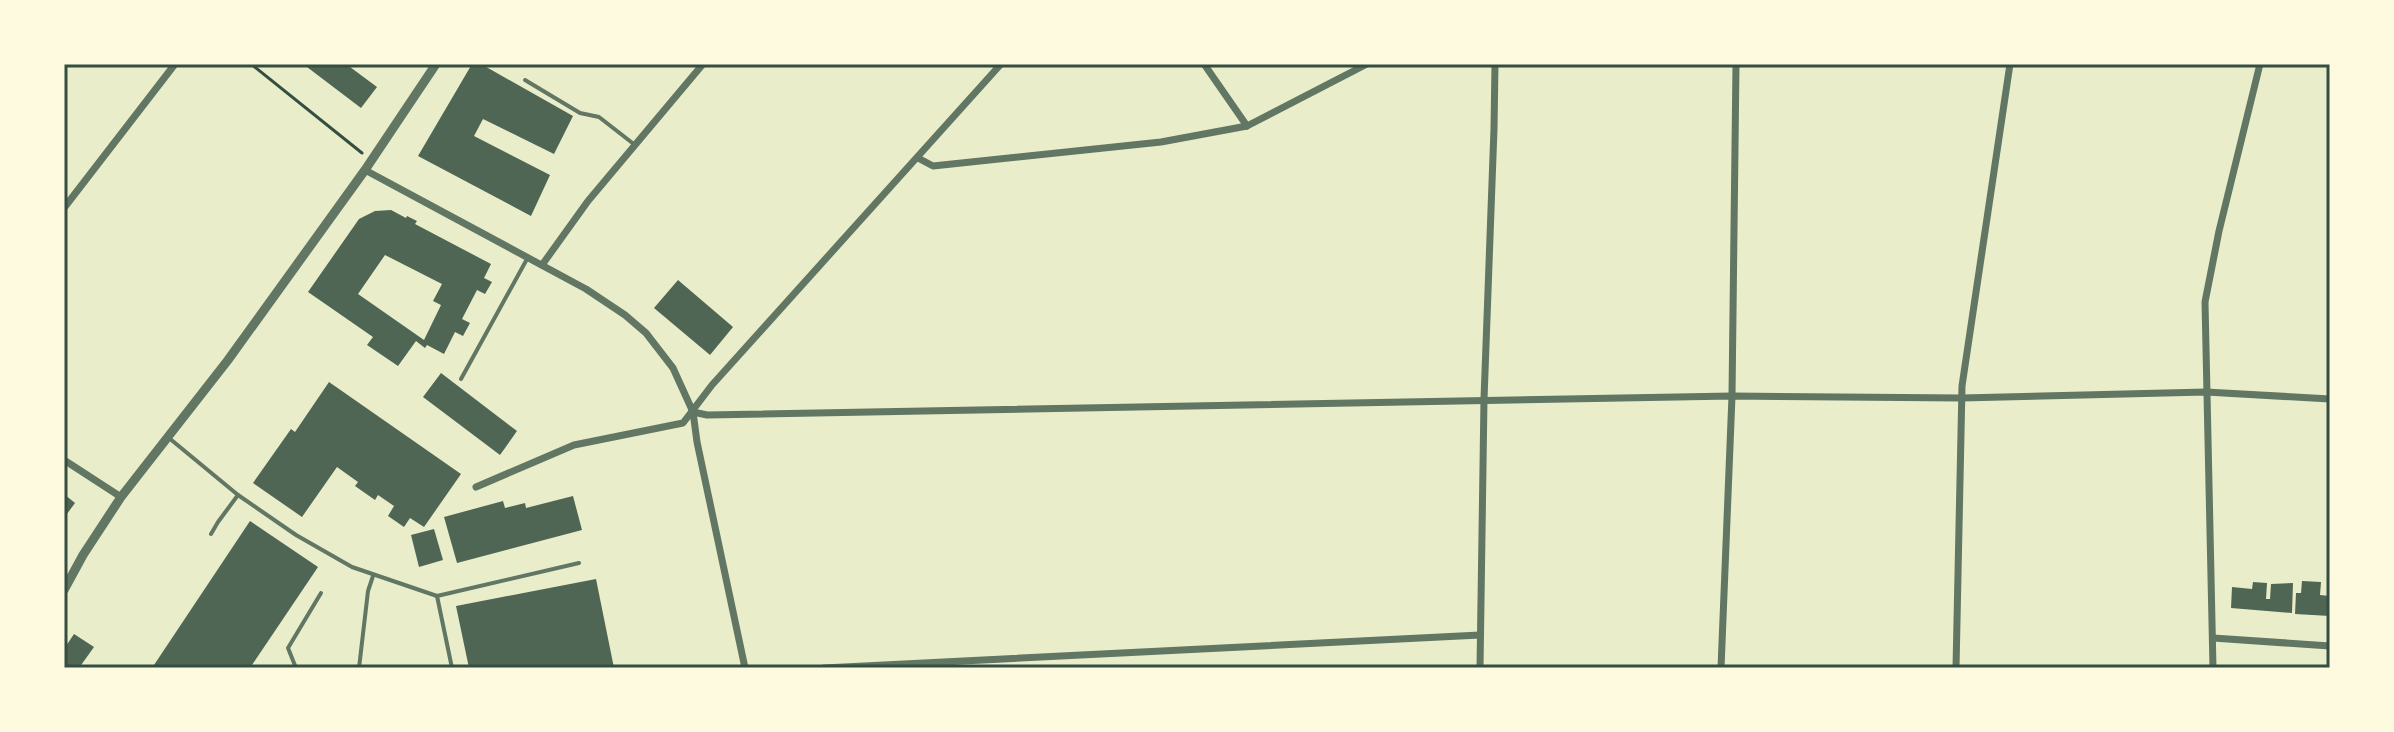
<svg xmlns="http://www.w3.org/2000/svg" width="2394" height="732" font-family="'Fira Sans Condensed',sans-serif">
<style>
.building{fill:#4f6655;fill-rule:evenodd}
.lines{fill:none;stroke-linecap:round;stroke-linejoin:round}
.path{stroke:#344e41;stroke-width:3}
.service{stroke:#617663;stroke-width:4}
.minor{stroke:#617663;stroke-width:7}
.tertiary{stroke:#617663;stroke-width:9}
.neatline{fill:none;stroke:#344e41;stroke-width:3}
</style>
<rect width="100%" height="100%" fill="#e9edc9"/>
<g class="building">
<path d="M 303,64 L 346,64 L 377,87 L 361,108 Z"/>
<path d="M 472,64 L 481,64 L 573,116 L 554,154 L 483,119 L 474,136 L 550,175 L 531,216 L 418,156 Z"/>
<path d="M 391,210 L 406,218 L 407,216 L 417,221 L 415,224 L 491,264 L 484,278 L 492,282 L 485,294 L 477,290 L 462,319 L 470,323 L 463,336 L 455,332 L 444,354 L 427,345 L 425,348 L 416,341 L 398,366 L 367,345 L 373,337 L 308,292 L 359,219 L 375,211 ZM 385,255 L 442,284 L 433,301 L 441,305 L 424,340 L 358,294 Z"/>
<path d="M 678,280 L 733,327 L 710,355 L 654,308 Z"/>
<path d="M 441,373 L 517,431 L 500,455 L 423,397 Z"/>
<path d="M 329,382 L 461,474 L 424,527 L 410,518 L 404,527 L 388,516 L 394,506 L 378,495 L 375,500 L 355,486 L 358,482 L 337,467 L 302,517 L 253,483 L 291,429 L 295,432 Z"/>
<path d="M 64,494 L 75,503 L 64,518 Z"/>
<path d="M 573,496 L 582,530 L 457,563 L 444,517 L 503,501 L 505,508 L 525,503 L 526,508 Z"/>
<path d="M 250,521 L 318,567 L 250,668 L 152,668 Z"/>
<path d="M 434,529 L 443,560 L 419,567 L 411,535 Z"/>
<path d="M 596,579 L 614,668 L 469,668 L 456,606 Z"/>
<path d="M 2302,581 L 2321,582 L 2320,595 L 2330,596 L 2330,616 L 2295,614 L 2296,593 L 2301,593 Z"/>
<path d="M 2253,582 L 2267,583 L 2266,599 L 2270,599 L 2271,584 L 2293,583 L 2292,613 L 2231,608 L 2232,587 L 2252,589 Z"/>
<path d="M 74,634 L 94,647 L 79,668 L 64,668 L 64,649 Z"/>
</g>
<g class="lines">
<path class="path" d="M 251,64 L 362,153"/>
<g class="service">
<path d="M 525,80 L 580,113 L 599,117 L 635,145"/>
<path d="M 461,379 L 527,259"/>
<path d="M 169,438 L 238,495 L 296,535 L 352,567 L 437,596 L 579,563"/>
<path d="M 211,534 L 218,522 L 238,495"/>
<path d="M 437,596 L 452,668"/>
<path d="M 296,668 L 288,648 L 321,593"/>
<path d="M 359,668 L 368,591 L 373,576"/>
</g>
<g class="minor">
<path d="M 1204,64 L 1247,126"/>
<path d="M 918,158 L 933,166 L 1161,142 L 1247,126 L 1367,64"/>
<path d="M 365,170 L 586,289 L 625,315 L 646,333 L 673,368 L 693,412 L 697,442 L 745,668"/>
<path d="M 64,208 L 175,64"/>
<path d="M 542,265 L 588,201 L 703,64"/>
<path d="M 693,412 L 707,415 L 1732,396 L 1962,398 L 2206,392 L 2330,399"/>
<path d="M 64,460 L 121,497"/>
<path d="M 476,487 L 574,445 L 683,423 L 712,385 L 1001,64"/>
<path d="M 2213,638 L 2330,646"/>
<path d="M 824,668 L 1480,635"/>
<path d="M 1480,668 L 1484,399 L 1494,129 L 1495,64"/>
<path d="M 1721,668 L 1732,396 L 1736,64"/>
<path d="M 1956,668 L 1962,386 L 2010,64"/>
<path d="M 2213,668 L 2205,302 L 2219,231 L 2260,64"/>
</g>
<path class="tertiary" d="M 64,590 L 83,555 L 121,497 L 228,360 L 365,170 L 436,64"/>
</g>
<rect width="2394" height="732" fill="none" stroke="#fefae0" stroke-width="132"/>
<rect x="66" y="66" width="2262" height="600" class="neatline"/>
</svg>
